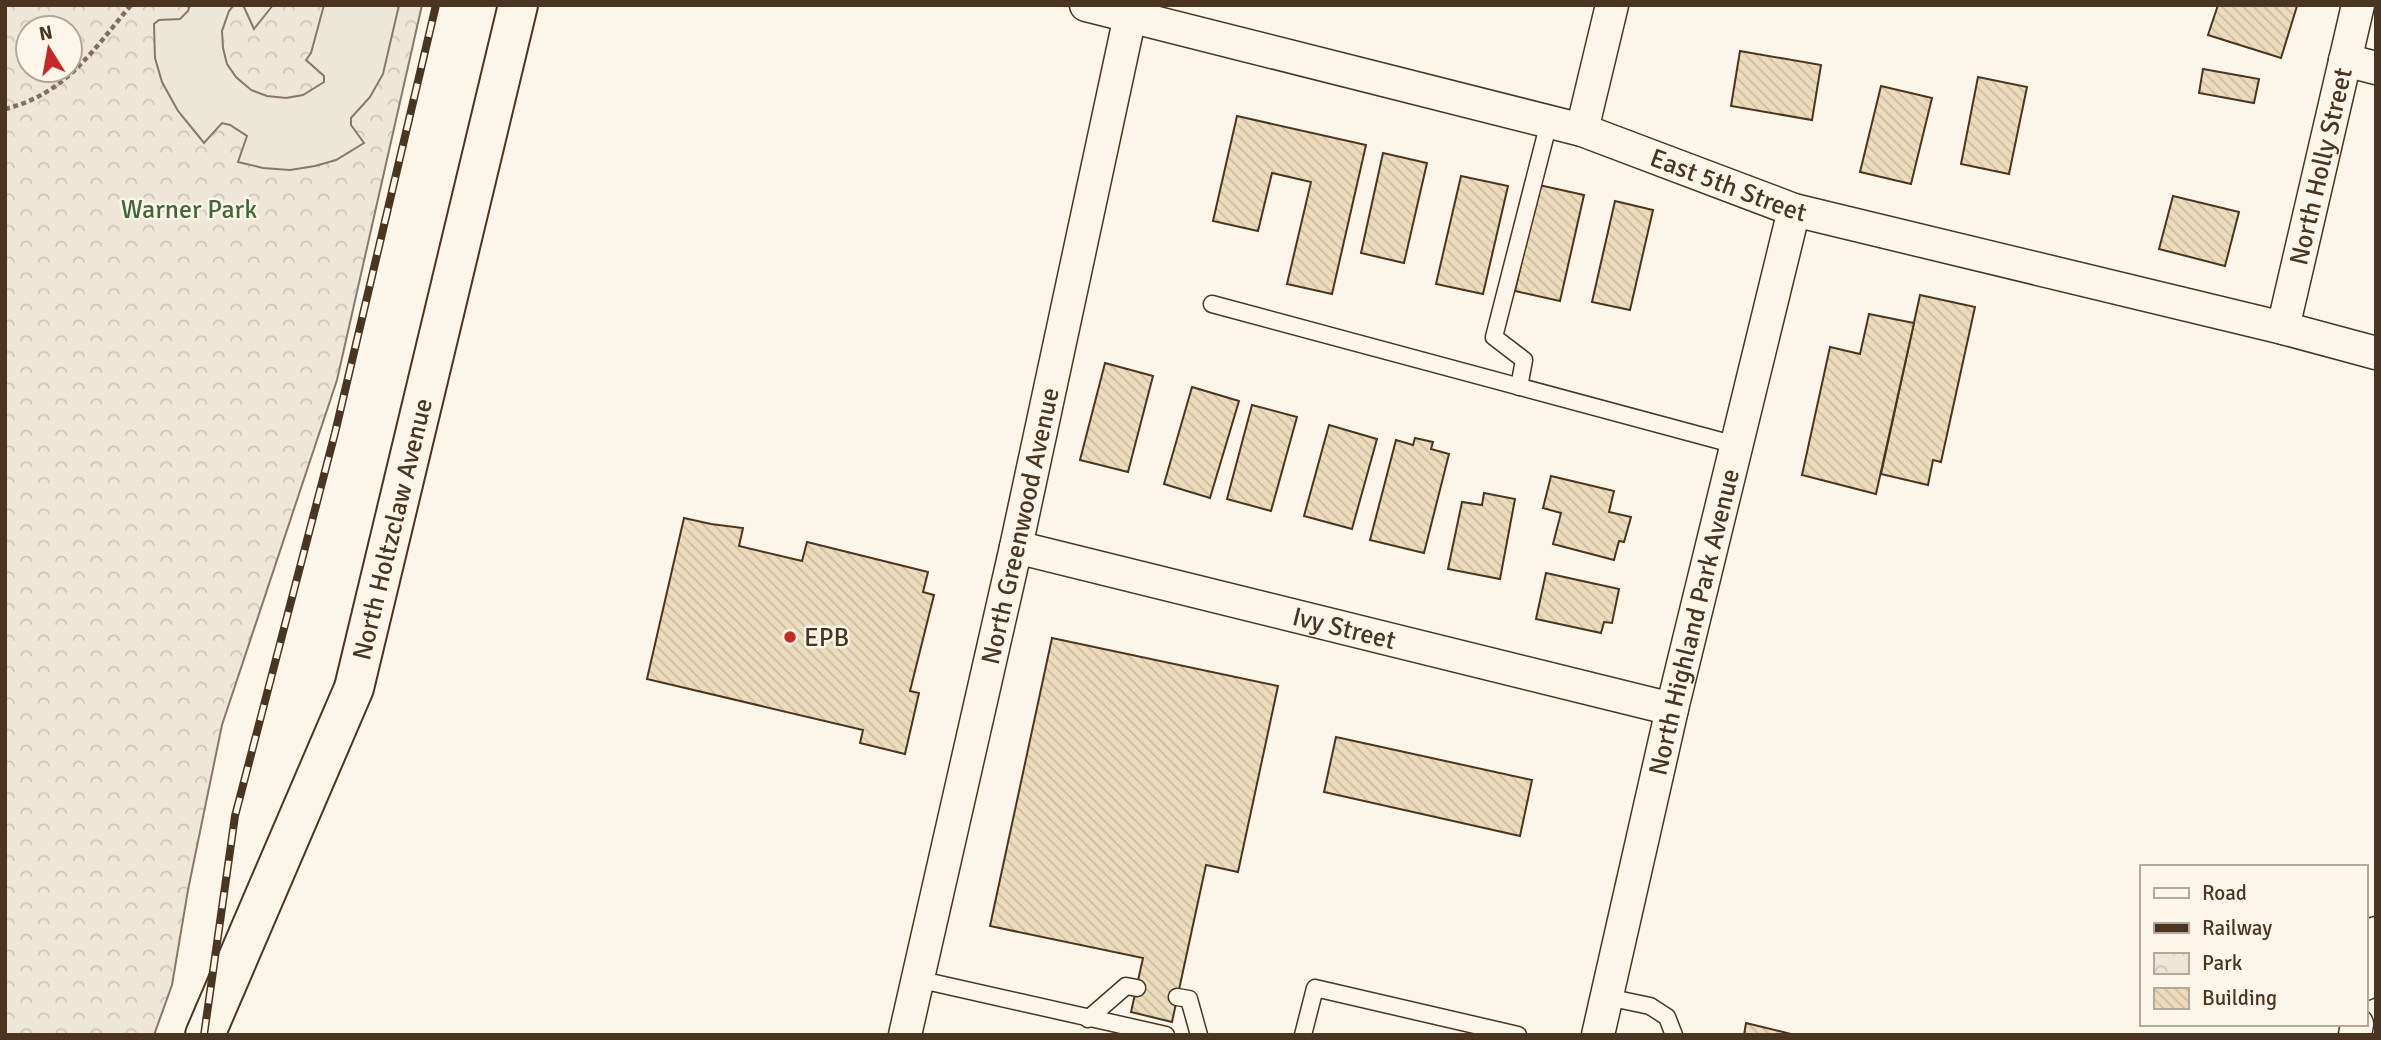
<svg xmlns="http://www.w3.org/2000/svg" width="2381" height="1040" font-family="Signika,sans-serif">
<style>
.park{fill:url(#park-crowns);stroke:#887966;stroke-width:2;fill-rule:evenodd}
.parking{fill:#ede7d9;stroke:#887966;stroke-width:2}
.building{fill:url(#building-back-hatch);stroke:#4a3520;stroke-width:2}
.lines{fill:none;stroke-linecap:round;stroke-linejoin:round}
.lane-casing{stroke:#4a3520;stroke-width:19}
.street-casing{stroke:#4a3520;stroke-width:35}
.secondary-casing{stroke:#4a3520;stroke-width:42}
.path{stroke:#7f6f5c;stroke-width:4.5;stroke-dasharray:5 3.5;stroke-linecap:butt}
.lane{stroke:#fbf6e9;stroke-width:16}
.street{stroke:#fbf6e9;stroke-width:32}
.secondary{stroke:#fbf6e9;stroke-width:38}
.rail-casing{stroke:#4a3520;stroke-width:8}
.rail{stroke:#fbf6e9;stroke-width:5;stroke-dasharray:16;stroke-linecap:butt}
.poi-dot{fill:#c62828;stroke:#fbf6e9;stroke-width:2.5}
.labels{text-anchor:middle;stroke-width:5;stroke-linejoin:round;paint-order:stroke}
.street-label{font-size:26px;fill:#4a3520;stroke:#fbf6e9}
.park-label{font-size:26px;fill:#436837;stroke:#fbf6e9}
.poi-label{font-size:26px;fill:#4a3520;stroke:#fbf6e9;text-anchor:start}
</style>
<defs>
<pattern id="park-crowns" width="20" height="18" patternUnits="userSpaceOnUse" patternTransform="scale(1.75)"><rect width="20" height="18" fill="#ede6d9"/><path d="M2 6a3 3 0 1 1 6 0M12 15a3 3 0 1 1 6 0" fill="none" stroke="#cdc6ba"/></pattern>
<pattern id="building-back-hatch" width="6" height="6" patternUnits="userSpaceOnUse" patternTransform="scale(1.75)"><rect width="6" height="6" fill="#ecdcbc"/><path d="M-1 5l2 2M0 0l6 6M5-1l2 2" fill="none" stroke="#ccbda1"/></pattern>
</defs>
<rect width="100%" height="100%" fill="#fbf6e9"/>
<path class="park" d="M 5,5 L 422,5 L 337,380 L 222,725 L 188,890 L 172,985 L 154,1035 L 5,1035 ZM 28,28 L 70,28 L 70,70 L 28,70 Z"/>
<g class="parking">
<path d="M 190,5 L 234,5 L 229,11 L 222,31 L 223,48 L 227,64 L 236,77 L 251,90 L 267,96 L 286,98 L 303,95 L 324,82 L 324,76 L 306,60 L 311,53 L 324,5 L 399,5 L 383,74 L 370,97 L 351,118 L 351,125 L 364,143 L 336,160 L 315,166 L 290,170 L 263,168 L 238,162 L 247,136 L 230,125 L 222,123 L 204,143 L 178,111 L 162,82 L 155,58 L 154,24 L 159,20 L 180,19 L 188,11 Z"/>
<path d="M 243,5 L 273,5 L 254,29 Z"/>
</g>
<g class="building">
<path d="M 2218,5 L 2297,6 L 2281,58 L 2208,35 Z"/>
<path d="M 1740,51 L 1821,65 L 1812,120 L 1731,106 Z"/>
<path d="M 2203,69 L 2259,79 L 2254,103 L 2199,93 Z"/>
<path d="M 1978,77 L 2027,87 L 2009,174 L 1961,164 Z"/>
<path d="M 1881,86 L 1932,98 L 1911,184 L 1860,172 Z"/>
<path d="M 1237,116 L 1366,145 L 1332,294 L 1287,284 L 1311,182 L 1272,173 L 1258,231 L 1213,221 Z"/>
<path d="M 1383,153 L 1427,163 L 1404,263 L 1361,253 Z"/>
<path d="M 1461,176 L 1508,186 L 1483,294 L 1436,284 Z"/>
<path d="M 1539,185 L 1584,195 L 1560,301 L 1515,291 Z"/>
<path d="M 2173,196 L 2239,212 L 2225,266 L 2159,249 Z"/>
<path d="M 1615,201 L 1653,210 L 1630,310 L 1592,302 Z"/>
<path d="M 1920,295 L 1975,307 L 1941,462 L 1933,460 L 1928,485 L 1881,474 Z"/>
<path d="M 1869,314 L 1914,323 L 1876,494 L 1802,475 L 1830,347 L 1860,354 Z"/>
<path d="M 1105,363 L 1153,376 L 1128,472 L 1080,460 Z"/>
<path d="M 1192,387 L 1239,401 L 1210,498 L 1164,484 Z"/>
<path d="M 1252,405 L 1297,417 L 1271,511 L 1227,499 Z"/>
<path d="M 1329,425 L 1377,439 L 1352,529 L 1304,516 Z"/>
<path d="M 1415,438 L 1433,442 L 1431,449 L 1449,454 L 1424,553 L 1370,540 L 1396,440 L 1413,445 Z"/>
<path d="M 1551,476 L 1614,491 L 1609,512 L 1631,517 L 1624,542 L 1619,541 L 1614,560 L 1553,544 L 1561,513 L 1543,508 Z"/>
<path d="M 1484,493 L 1515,499 L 1500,579 L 1448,569 L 1462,502 L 1482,505 Z"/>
<path d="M 684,518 L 711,524 L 743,528 L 739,546 L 802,561 L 807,542 L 928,572 L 923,592 L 934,595 L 910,691 L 919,693 L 905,754 L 860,743 L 863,730 L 647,679 Z"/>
<path d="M 1546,573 L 1619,589 L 1612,623 L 1604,622 L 1601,633 L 1536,619 Z"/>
<path d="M 1052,638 L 1278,686 L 1238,872 L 1206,865 L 1172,1022 L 1131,1012 L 1143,958 L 990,926 Z"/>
<path d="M 1336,737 L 1532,780 L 1520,836 L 1324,792 Z"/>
<path d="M 1746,1023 L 1795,1035 L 1744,1035 Z"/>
</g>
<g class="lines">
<g class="lane-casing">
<g id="lane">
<path d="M 1212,304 L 1736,445"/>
<path d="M 1519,387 L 1524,360 L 1494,337 L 1549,122"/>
<path d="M 917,979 L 1166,1035"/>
<path d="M 1177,997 L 1189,999 L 1199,1035"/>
<path d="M 1607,997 L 1650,1006 L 1667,1017 L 1674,1035"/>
<path d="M 1088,1019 L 1126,986 L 1137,988"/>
<path d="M 1303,1035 L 1315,988 L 1518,1035"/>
</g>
</g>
<g class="street-casing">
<g id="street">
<path id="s1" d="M 1086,5 L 1582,130 L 1794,210 L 2283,328 L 2376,353"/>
<path d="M 2345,60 L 2376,68"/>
<path d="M 1582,130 L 1612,5"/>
<path id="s2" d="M 2283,328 L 2358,5"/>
<path id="s3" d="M 1016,547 L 1672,709"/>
<path d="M 2365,984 L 2376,933"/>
<path id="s4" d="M 905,1035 L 1016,547 L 1130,16"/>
<path id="s5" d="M 1598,1035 L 1672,709 L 1794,210"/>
<path d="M 2355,1035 L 2357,1024"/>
</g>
</g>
<g class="secondary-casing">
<g id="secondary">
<path id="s6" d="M 205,1035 L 354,688 L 518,5"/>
</g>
</g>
<path class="path" d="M 5,109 C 66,94 93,50 131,5"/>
<use href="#lane" class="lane"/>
<use href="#street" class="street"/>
<use href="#secondary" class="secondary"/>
<g class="rail-casing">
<path id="rail" d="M 204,1035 L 235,816 L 335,433 L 436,5"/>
</g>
<use href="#rail" class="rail"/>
</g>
<circle class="poi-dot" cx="790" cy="637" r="7"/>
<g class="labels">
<g class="street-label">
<text dy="9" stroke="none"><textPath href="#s2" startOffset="166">North Holly Street</textPath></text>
<text dy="9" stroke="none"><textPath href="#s1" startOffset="668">East 5th Street</textPath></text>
<text dy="9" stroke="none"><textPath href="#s4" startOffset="522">North Greenwood Avenue</textPath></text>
<text dy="9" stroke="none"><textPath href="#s6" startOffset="541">North Holtzclaw Avenue</textPath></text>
<text dy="9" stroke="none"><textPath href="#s5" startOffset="424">North Highland Park Avenue</textPath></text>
<text dy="9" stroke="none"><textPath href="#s3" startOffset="338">Ivy Street</textPath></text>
</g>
<g class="park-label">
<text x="189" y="218">Warner Park</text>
</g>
<g class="poi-label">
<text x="804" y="646">EPB</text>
</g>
</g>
<rect width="2381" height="1040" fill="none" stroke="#4a3520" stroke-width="14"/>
<rect x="2140" y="865" width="228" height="161" fill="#fbf6e9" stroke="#b4a999" stroke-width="2"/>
<rect x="2154" y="888" width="35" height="10" fill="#fbf6e9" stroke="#b4a999" stroke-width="2"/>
<text x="2202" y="900" font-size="21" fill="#4a3520">Road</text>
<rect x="2154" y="923" width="35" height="10" fill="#4a3520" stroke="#b4a999" stroke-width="2"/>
<text x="2202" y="935" font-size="21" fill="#4a3520">Railway</text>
<rect x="2154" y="953" width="35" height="21" fill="url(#park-crowns)" stroke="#b4a999" stroke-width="2"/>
<text x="2202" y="970" font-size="21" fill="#4a3520">Park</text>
<rect x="2154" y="988" width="35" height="21" fill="url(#building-back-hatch)" stroke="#b4a999" stroke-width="2"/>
<text x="2202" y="1005" font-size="21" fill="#4a3520">Building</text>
<g transform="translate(49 49) rotate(349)"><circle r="33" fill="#fbf6e9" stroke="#b4a999" stroke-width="2"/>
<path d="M0-5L12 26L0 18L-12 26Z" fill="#c62828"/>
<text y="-10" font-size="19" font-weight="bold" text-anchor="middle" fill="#4a3520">N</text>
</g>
</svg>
